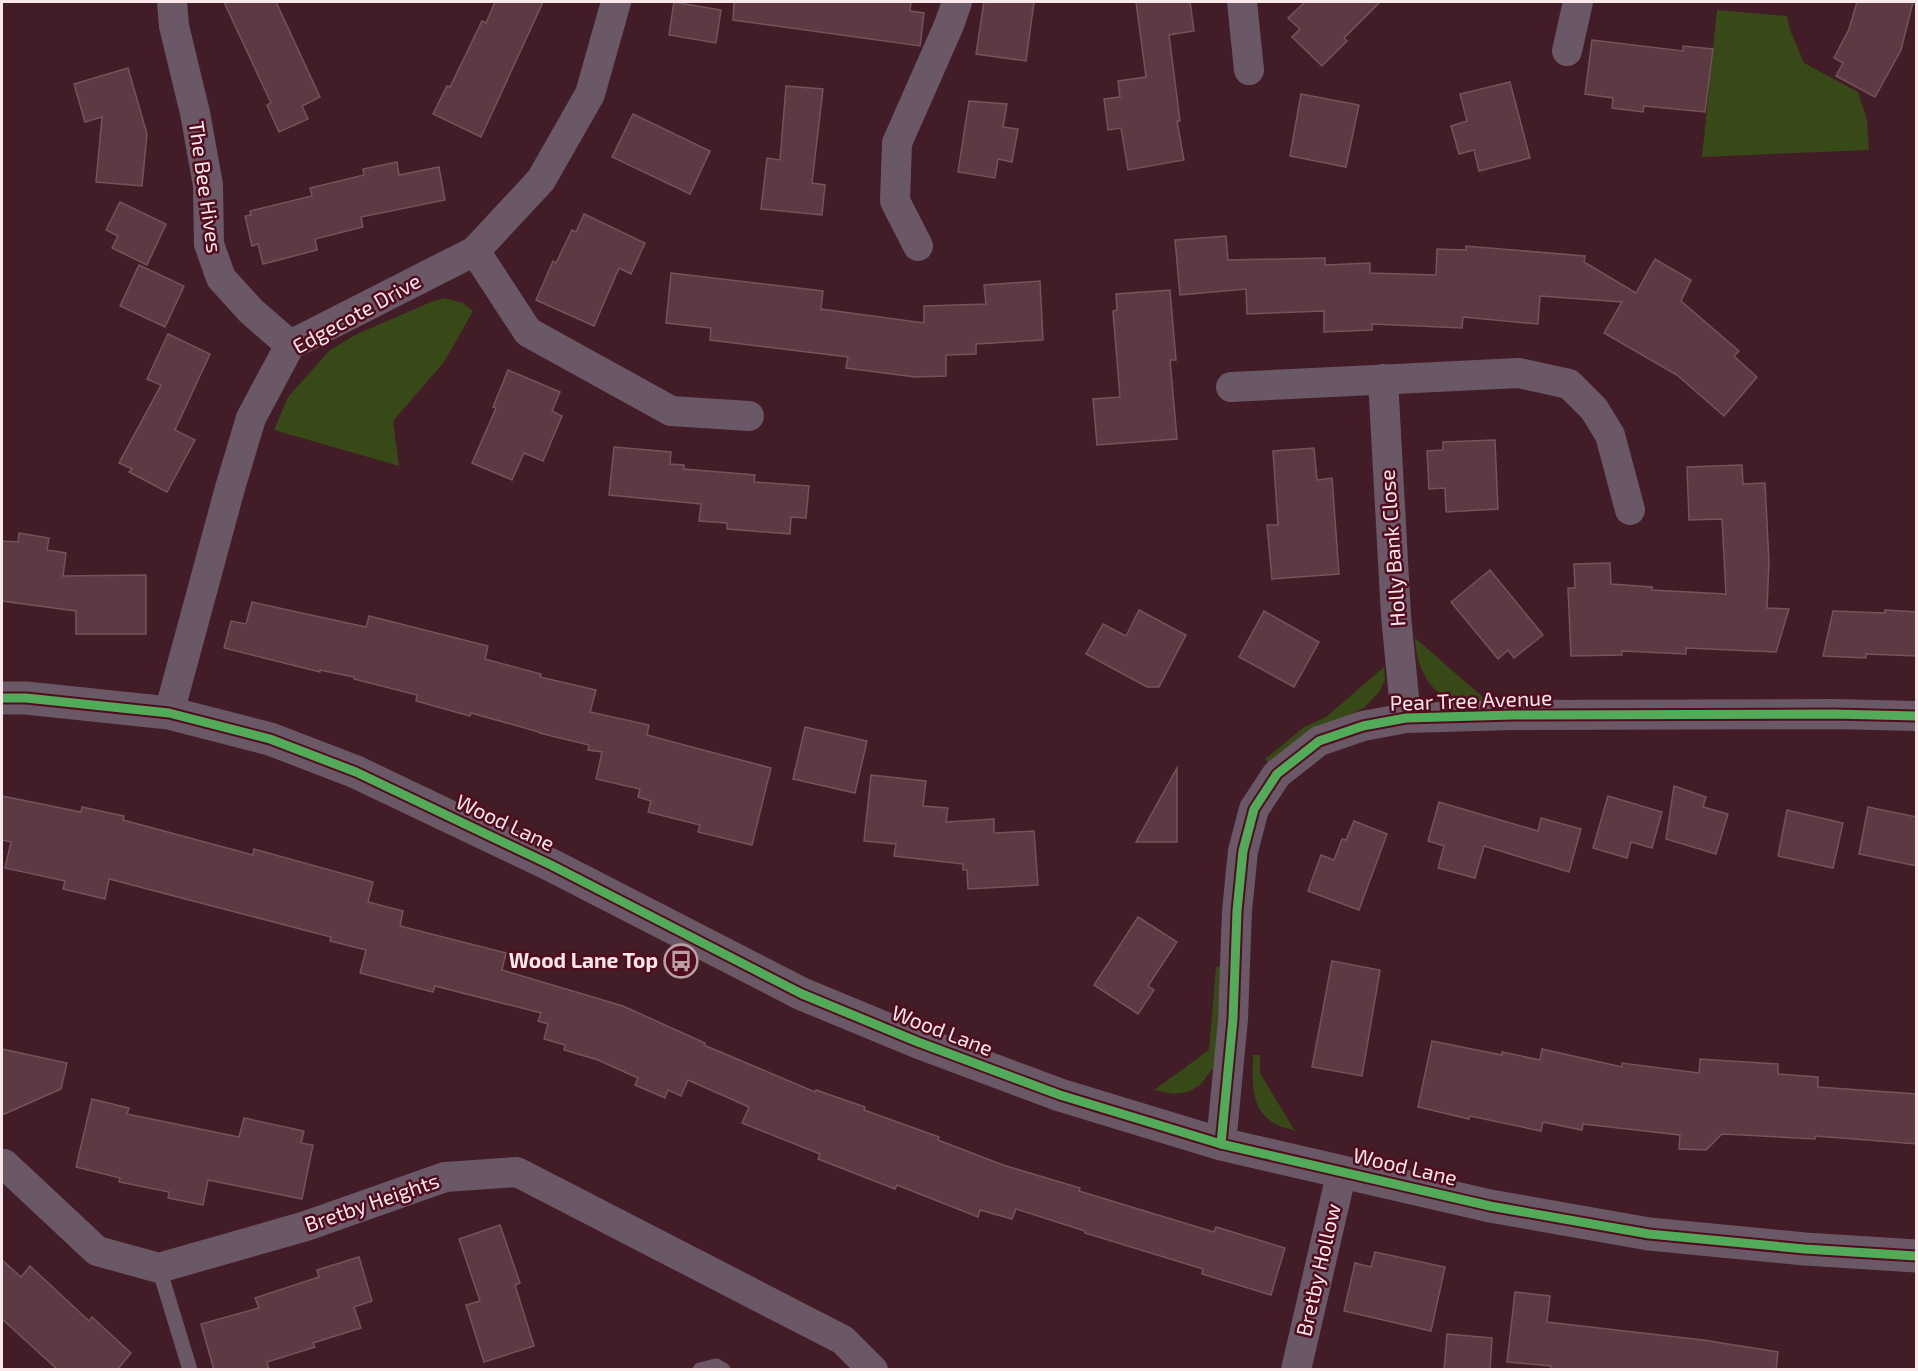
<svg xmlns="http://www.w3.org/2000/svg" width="1918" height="1371" font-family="'Exo 2',sans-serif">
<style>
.green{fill:#364916}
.building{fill:#5d3a43;stroke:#73545a;stroke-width:1.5}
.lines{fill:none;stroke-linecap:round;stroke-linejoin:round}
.service{stroke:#6a5867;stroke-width:15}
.minor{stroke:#6a5867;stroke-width:30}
.tertiary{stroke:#6a5867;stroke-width:33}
.cycleway-casing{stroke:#510d1f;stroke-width:13}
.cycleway{stroke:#51ab58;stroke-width:9}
.labels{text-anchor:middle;stroke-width:5;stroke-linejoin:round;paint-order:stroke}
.street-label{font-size:21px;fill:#f9e7e9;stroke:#510d1f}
.poi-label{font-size:21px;font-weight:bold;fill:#f9e7e9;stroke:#510d1f;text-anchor:end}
</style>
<rect width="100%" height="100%" fill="#421c26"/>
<g class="green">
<path d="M 1717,10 L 1787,16 L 1790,30 L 1804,63 L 1858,92 L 1867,120 L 1869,150 L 1702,157 Z"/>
<path d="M 444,298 L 463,303 L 473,311 L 444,362 L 393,421 L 399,466 L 274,430 L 288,397 L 330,350 L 357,334 L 431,302 Z"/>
<path d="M 1415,638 L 1492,705 C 1483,705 1473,706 1464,705 C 1431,698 1416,668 1415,638 Z"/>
<path d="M 1384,667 L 1385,680 L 1379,692 L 1365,707 L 1338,721 L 1271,766 L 1265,759 L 1304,727 L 1326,717 Z"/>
<path d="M 1222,966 L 1214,1067 L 1200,1085 L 1188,1092 L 1173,1094 L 1154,1090 L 1209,1050 L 1216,967 Z"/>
<path d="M 1253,1055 L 1260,1055 L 1260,1073 L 1295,1131 C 1288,1128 1278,1127 1272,1122 C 1249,1107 1253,1079 1253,1055 Z"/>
</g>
<g class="building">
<path d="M 224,2 L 276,2 L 320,97 L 302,106 L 308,119 L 279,132 L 267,105 L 271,103 Z"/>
<path d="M 495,2 L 543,2 L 481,137 L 433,114 L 447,86 L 450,87 L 482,21 L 486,23 Z"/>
<path d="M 674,2 L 721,10 L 716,43 L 669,35 Z"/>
<path d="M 734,2 L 911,2 L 910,11 L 924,13 L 920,46 L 733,20 Z"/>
<path d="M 984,2 L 1034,2 L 1026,61 L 976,54 Z"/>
<path d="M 1136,2 L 1190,2 L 1194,31 L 1169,35 L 1180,121 L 1177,121 L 1184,160 L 1128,170 L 1121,128 L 1108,130 L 1104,99 L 1120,97 L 1118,81 L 1146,77 Z"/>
<path d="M 1305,2 L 1380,2 L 1344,38 L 1347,41 L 1322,66 L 1292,37 L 1300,29 L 1288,18 Z"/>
<path d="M 1857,2 L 1913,2 L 1901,50 L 1875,97 L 1836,76 L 1843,63 L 1834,58 L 1849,29 Z"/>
<path d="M 1592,40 L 1683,51 L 1683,46 L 1713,49 L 1705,112 L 1644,106 L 1643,112 L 1612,108 L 1613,98 L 1585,94 Z"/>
<path d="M 128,68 L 147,134 L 142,186 L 96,182 L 102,117 L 85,122 L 74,84 Z"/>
<path d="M 1510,82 L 1530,158 L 1479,171 L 1474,150 L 1459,154 L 1451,126 L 1467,121 L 1460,94 Z"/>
<path d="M 786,86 L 823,89 L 812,183 L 825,185 L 822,215 L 761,209 L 767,158 L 780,160 Z"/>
<path d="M 1301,94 L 1359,105 L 1346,167 L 1290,156 Z"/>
<path d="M 969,101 L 1007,104 L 1003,127 L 1018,129 L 1012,162 L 998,159 L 995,178 L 958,172 Z"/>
<path d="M 633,114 L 710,151 L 690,194 L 612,157 Z"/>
<path d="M 397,162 L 399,175 L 439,167 L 445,200 L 361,217 L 363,227 L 315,239 L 317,250 L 263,264 L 258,244 L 252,246 L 245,216 L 251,215 L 250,211 L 312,196 L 310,188 L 364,175 L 363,169 Z"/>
<path d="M 120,202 L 166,224 L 147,265 L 112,248 L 118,236 L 106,230 Z"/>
<path d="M 584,214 L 645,243 L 631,274 L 619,268 L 594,326 L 536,300 L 553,261 L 556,263 L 572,230 L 576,232 Z"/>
<path d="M 1226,236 L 1228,260 L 1325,258 L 1325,265 L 1370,263 L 1370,273 L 1436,275 L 1437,249 L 1466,250 L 1466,246 L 1585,256 L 1584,262 L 1636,293 L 1655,259 L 1691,280 L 1681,301 L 1739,351 L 1734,356 L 1757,377 L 1724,416 L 1677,375 L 1604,333 L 1622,302 L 1540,296 L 1538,324 L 1463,317 L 1462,328 L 1372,324 L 1372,330 L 1324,332 L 1324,311 L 1247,314 L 1246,289 L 1180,295 L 1175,240 Z"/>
<path d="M 139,265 L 184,286 L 165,327 L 120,306 Z"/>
<path d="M 671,273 L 823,291 L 821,309 L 924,323 L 924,306 L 986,304 L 984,285 L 1040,281 L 1043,340 L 976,344 L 976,354 L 946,355 L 946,376 L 915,377 L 846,368 L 848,357 L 710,340 L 711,328 L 666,323 Z"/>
<path d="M 1170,290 L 1176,360 L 1170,360 L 1177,439 L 1097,445 L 1093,399 L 1120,397 L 1113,311 L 1117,310 L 1116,294 Z"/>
<path d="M 168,334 L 210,354 L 175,430 L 195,440 L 167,492 L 129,472 L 132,469 L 119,463 L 161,385 L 147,379 Z"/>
<path d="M 508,370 L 560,392 L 552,411 L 562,416 L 543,461 L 524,453 L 512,480 L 472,463 L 496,408 L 493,407 Z"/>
<path d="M 1495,440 L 1498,509 L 1446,512 L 1445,488 L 1429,489 L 1427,451 L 1443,450 L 1443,442 Z"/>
<path d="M 614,447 L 671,452 L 670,464 L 684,465 L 684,469 L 755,475 L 754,482 L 809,486 L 806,518 L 791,517 L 790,534 L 727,529 L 727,523 L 699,521 L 701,504 L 609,495 Z"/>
<path d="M 1314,448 L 1317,480 L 1332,478 L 1339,574 L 1272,579 L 1267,525 L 1278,525 L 1273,451 Z"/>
<path d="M 1742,465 L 1743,484 L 1765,483 L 1769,562 L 1767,608 L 1789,609 L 1776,652 L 1686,648 L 1686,654 L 1622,651 L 1622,655 L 1571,656 L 1568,588 L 1575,588 L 1574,564 L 1610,563 L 1611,584 L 1652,587 L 1652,590 L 1726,594 L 1722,519 L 1689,520 L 1687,467 Z"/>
<path d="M 19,533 L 49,538 L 47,550 L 66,553 L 63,576 L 146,575 L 146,634 L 76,634 L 76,611 L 2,601 L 2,541 L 18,542 Z"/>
<path d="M 1490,570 L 1543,635 L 1514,658 L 1508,650 L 1498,659 L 1451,602 Z"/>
<path d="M 252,602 L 366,627 L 369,616 L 488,646 L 485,659 L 541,674 L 540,677 L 596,690 L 590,712 L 649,725 L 647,735 L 771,768 L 752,845 L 698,832 L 700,825 L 648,812 L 651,801 L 638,797 L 640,789 L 596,779 L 602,752 L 588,750 L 589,745 L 539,733 L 539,732 L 471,713 L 470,716 L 416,701 L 417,695 L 354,679 L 354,677 L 320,670 L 320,672 L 224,648 L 231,621 L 246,624 Z"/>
<path d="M 1139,610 L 1186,635 L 1159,687 L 1147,687 L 1086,654 L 1103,624 L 1126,636 Z"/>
<path d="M 1885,610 L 1917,612 L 1917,656 L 1866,654 L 1866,658 L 1823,656 L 1833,611 L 1885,613 Z"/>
<path d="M 1264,611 L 1319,642 L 1294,687 L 1239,657 Z"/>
<path d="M 805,727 L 867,741 L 855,793 L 793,779 Z"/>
<path d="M 1177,768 L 1177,842 L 1136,842 Z"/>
<path d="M 871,775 L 926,781 L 923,806 L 948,808 L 946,822 L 994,819 L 994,833 L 1034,831 L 1038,885 L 968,889 L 967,870 L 963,870 L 963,864 L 894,856 L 896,844 L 864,841 Z"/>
<path d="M 1674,786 L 1706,797 L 1703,807 L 1728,814 L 1716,854 L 1666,839 Z"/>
<path d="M 2,796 L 81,812 L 82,807 L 124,816 L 123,820 L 253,855 L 254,849 L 373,882 L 368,902 L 403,911 L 400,926 L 506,953 L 502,970 L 623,1006 L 705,1043 L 704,1045 L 815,1092 L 816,1090 L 865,1107 L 864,1110 L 939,1137 L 938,1140 L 1003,1165 L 1080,1188 L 1079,1191 L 1214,1232 L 1216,1227 L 1285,1248 L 1271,1295 L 1202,1274 L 1203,1269 L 1085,1233 L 1085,1231 L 1016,1209 L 1012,1219 L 980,1210 L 978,1217 L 897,1185 L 895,1189 L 818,1159 L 820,1154 L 742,1123 L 749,1107 L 688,1080 L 681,1096 L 668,1090 L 665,1098 L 635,1085 L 638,1078 L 598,1060 L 564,1050 L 565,1045 L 544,1039 L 548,1024 L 538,1021 L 541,1013 L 435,986 L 433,992 L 360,973 L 366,950 L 330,941 L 331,937 L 109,879 L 105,899 L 63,889 L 65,881 L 5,868 L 11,842 L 2,840 Z"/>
<path d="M 1608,796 L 1662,812 L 1652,848 L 1631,842 L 1627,858 L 1593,848 Z"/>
<path d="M 1439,802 L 1538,831 L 1541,818 L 1581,829 L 1569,872 L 1484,846 L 1475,878 L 1438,868 L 1444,846 L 1428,841 Z"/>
<path d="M 1868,807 L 1917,817 L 1917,866 L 1859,854 Z"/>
<path d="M 1787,810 L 1843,823 L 1833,868 L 1778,856 Z"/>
<path d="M 1354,821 L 1387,834 L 1359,910 L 1308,891 L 1321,855 L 1334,860 L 1342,839 L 1346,840 Z"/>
<path d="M 1138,917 L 1177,942 L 1148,986 L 1154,990 L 1138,1014 L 1094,985 Z"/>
<path d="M 1332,961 L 1380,970 L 1362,1076 L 1312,1067 Z"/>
<path d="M 1432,1041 L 1502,1055 L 1502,1052 L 1540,1060 L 1542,1049 L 1622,1067 L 1622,1063 L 1699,1073 L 1700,1059 L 1778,1064 L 1778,1074 L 1818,1077 L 1818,1087 L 1917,1094 L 1917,1144 L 1815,1136 L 1815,1139 L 1722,1134 L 1706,1150 L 1679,1149 L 1680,1135 L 1583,1124 L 1582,1130 L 1543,1122 L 1541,1131 L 1470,1116 L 1469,1119 L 1418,1107 Z"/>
<path d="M 2,1049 L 67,1063 L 61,1089 L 2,1115 Z"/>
<path d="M 92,1099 L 129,1108 L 127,1114 L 239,1137 L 244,1118 L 304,1131 L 301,1143 L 313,1145 L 302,1199 L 208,1180 L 203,1205 L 168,1198 L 169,1192 L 119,1182 L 120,1178 L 76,1167 Z"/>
<path d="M 500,1225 L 520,1283 L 515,1285 L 534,1346 L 484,1362 L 466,1305 L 480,1301 L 459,1239 Z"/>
<path d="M 1375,1252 L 1445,1267 L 1431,1331 L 1344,1311 L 1355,1263 L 1371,1267 Z"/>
<path d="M 359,1257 L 372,1301 L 354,1307 L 361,1328 L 313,1343 L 315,1347 L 267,1362 L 269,1370 L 214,1370 L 201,1324 L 259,1308 L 255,1298 L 319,1277 L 317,1270 Z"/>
<path d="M 2,1260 L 21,1277 L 30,1266 L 89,1321 L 92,1317 L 131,1353 L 117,1370 L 58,1370 L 2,1319 Z"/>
<path d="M 1515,1292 L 1550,1296 L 1547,1322 L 1703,1340 L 1778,1352 L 1776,1370 L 1551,1370 L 1551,1366 L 1507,1362 Z"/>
<path d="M 1447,1334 L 1492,1338 L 1490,1370 L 1444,1370 Z"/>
</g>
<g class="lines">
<g class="service">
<path d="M 159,1268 L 190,1370"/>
<path d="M 700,1370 L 716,1366 L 723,1370"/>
</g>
<g class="minor">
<path d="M 172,2 L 174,26 L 195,113 L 208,185 L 209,244 L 221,278 L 251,311 L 290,345"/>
<path d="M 1242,2 L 1249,70"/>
<path d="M 1567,51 L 1578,2"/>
<path d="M 918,246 L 895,201 L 897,143 L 949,25 L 957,2"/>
<path d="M 475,251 L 528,332 L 671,411 L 749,416"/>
<path d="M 1383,379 L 1396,616 L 1406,718"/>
<path d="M 1231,387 L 1519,373 L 1569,384 L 1594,409 L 1610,435 L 1630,510"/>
<path d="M 169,713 L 230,488 L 251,418 L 290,345 L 475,251 L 541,180 L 590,94 L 616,2"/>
<path d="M 1221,1144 L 1233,1019 L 1237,911 L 1243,851 L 1254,809 L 1277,774 L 1319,741 L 1363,726 L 1406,718 L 1513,715 L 1833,714 L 1916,716"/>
<path d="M 4,1164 L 97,1251 L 159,1268 L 306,1226 L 445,1177 L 517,1172 L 843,1340 L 873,1370"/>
<path d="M 1296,1370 L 1342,1171"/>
</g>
<path class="tertiary" d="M 2,698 L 26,698 L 169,713 L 270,739 L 356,772 L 551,865 L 802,994 L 918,1042 L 1060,1095 L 1221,1144 L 1490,1206 L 1649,1234 L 1805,1249 L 1916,1256"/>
<g class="cycleway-casing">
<g id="cycleway">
<path d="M 2,698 L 26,698 L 169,713 L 270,739 L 356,772 L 551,865 L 802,994 L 918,1042 L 1060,1095 L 1221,1144 L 1490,1206 L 1649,1234 L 1805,1249 L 1916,1256"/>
<path d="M 1221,1144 L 1233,1019 L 1237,911 L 1243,851 L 1254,809 L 1277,774 L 1319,741 L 1363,726 L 1406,718 L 1513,715 L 1833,714 L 1916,716"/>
</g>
</g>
<use href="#cycleway" class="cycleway"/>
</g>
<defs>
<g id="bus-ring" transform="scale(1.725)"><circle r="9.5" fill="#510d1f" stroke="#b9a0a5" stroke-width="1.5"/><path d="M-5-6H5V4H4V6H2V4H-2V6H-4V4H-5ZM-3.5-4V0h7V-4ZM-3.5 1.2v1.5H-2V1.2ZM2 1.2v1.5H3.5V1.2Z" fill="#b9a0a5"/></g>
</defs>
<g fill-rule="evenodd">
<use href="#bus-ring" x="681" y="961"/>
</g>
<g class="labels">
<g class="street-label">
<text transform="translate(205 187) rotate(82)" y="7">The Bee Hives</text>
<text transform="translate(357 314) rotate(-29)" y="7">Edgecote Drive</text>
<text transform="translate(1393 548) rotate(-94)" y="7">Holly Bank Close</text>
<text transform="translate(1471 701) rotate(-2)" y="7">Pear Tree Avenue</text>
<text transform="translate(505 823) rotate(25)" y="7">Wood Lane</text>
<text transform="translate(942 1031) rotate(21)" y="7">Wood Lane</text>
<text transform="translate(1405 1167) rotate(13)" y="7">Wood Lane</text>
<text transform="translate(372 1203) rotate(-19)" y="7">Bretby Heights</text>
<text transform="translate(1319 1270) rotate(-77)" y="7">Bretby Hollow</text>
</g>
<g class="poi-label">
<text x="658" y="968">Wood Lane Top</text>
</g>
</g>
<rect width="1918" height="1371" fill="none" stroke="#f9e7e9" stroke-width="6"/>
</svg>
